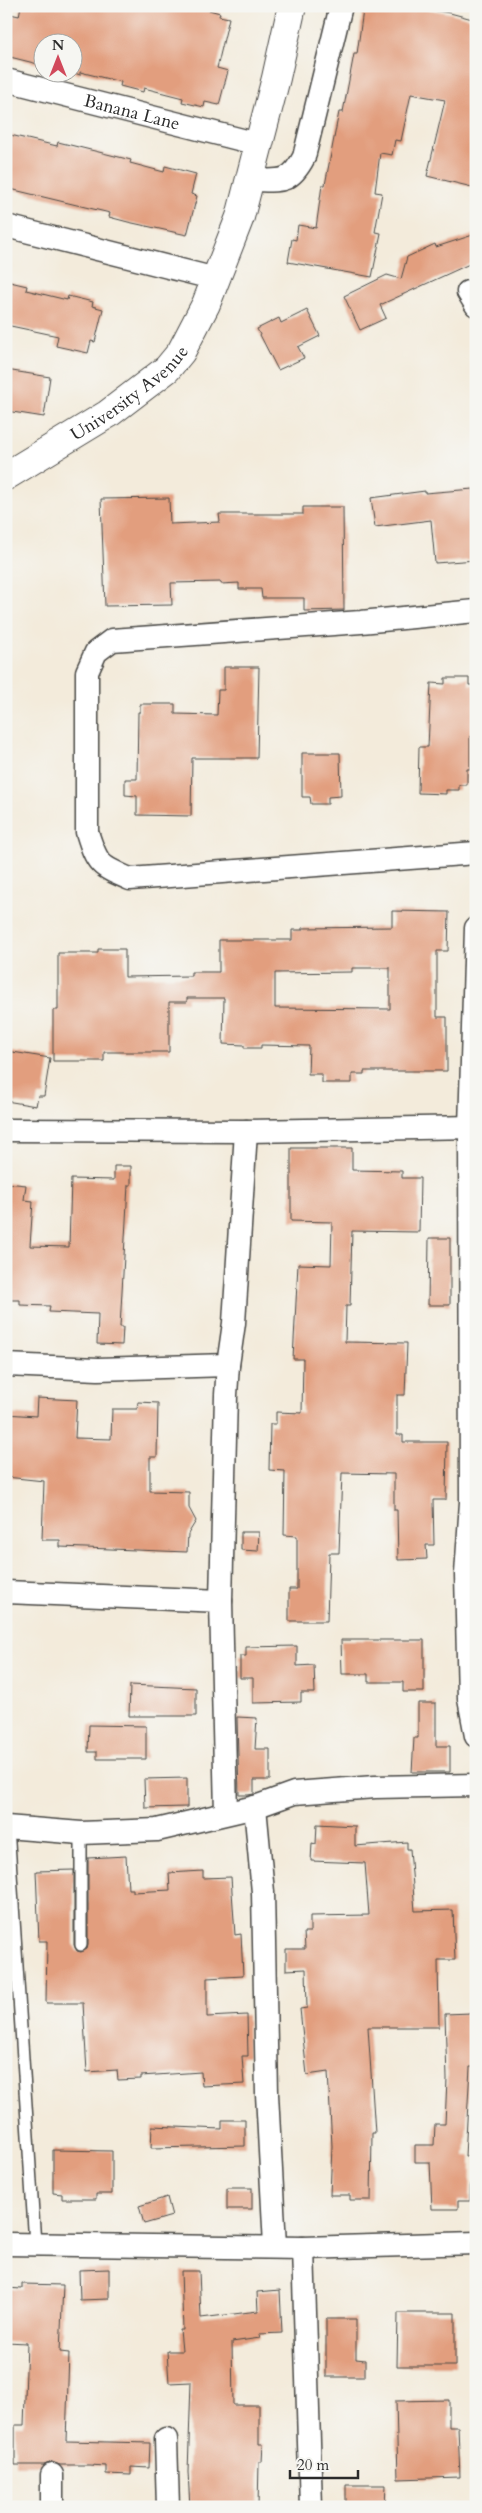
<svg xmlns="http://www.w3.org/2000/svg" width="482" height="2513" font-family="Cardo,serif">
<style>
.building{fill:#e29e7e;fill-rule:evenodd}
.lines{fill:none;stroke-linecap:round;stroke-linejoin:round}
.lane-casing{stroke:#494845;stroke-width:14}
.street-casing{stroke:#494845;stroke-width:25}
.secondary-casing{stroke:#494845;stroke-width:30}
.lane{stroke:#fff;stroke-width:11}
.street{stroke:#fff;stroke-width:22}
.secondary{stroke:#fff;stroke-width:28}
.labels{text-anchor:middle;stroke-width:4;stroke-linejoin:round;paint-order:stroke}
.street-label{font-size:18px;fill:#2b2b2b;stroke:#f6f6f2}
</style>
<rect width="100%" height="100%" fill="#f6f6f2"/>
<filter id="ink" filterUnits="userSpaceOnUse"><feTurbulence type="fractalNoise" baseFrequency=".02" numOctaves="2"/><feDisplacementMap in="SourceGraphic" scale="10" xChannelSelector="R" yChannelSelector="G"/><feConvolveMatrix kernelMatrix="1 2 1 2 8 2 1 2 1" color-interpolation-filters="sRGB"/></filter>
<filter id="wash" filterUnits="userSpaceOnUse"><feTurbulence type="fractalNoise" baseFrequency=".0096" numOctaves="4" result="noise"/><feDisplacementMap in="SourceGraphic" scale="20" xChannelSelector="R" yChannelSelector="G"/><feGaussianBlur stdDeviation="1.12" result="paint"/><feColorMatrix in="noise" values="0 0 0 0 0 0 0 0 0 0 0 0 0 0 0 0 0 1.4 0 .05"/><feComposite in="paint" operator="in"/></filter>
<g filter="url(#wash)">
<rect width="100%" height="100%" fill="#f3ebdb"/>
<g id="blocks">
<g class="building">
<path d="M 21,6 L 194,6 L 220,13 L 219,16 L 229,18 L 217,68 L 228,71 L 219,105 L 205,102 L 204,107 L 182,102 L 183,98 L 144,88 L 143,92 L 120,86 L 121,82 L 80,72 L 80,75 L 72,72 L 72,42 L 42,42 L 42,65 L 6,56 L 6,13 L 19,16 Z"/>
<path d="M 369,6 L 406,6 L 450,13 L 476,20 L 476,188 L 427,176 L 445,100 L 411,94 L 401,141 L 395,140 L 392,155 L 380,153 L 375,192 L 382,193 L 375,232 L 381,233 L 372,277 L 288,262 L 292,239 L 296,240 L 298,225 L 316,228 L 322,185 L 325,185 L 339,112 L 343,112 L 354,54 L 357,54 L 363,10 L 368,11 Z"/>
<path d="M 6,134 L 57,146 L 58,142 L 111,155 L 131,160 L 130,163 L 164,172 L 165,166 L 196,174 L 191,194 L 197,196 L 187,235 L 128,222 L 109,217 L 110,213 L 6,188 Z"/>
<path d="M 476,234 L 476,261 L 380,305 L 386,318 L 360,330 L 344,296 L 387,275 L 401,279 L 407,257 L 435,244 L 436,247 Z"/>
<path d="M 6,281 L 27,286 L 26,290 L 67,300 L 68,296 L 93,302 L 92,306 L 103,309 L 95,342 L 91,341 L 88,353 L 56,346 L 58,336 L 6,325 Z"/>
<path d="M 307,310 L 320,336 L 298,347 L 304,358 L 278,370 L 257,329 L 279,318 L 281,323 Z"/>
<path d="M 6,370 L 50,377 L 44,417 L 6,411 Z"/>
<path d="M 473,489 L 476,560 L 435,563 L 431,520 L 375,527 L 371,498 L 425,491 L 425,493 Z"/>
<path d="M 169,498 L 170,524 L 220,522 L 219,514 L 303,514 L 303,507 L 343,507 L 344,610 L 304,611 L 304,598 L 262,598 L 261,589 L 239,589 L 239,583 L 221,584 L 221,582 L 171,583 L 172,605 L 105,606 L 101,499 Z"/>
<path d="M 224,667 L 259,667 L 257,758 L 192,758 L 191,816 L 137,815 L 137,796 L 125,795 L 125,779 L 137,779 L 138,712 L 140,712 L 140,704 L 175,704 L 175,714 L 217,715 L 218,690 L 224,690 Z"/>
<path d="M 445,678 L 469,678 L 469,685 L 476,685 L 476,736 L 470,736 L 470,769 L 467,769 L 467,785 L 459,785 L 459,790 L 446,790 L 446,794 L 418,793 L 419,747 L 428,747 L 431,683 L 445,684 Z"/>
<path d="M 302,753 L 340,753 L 341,796 L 328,797 L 328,804 L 311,804 L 310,797 L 302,797 Z"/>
<path d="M 392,911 L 449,912 L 448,951 L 437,951 L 437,1017 L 447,1017 L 447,1071 L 364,1071 L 364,1074 L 352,1074 L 352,1083 L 322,1083 L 322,1074 L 308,1074 L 309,1046 L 261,1045 L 261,1048 L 244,1048 L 244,1045 L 223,1044 L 224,998 L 187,998 L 187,1002 L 169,1002 L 169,1052 L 104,1052 L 104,1061 L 53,1061 L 53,1010 L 58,1010 L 58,953 L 98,953 L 98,949 L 125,949 L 125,977 L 191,976 L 191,972 L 219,972 L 219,940 L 292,940 L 292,930 L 302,930 L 302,928 L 392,927 ZM 352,968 L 390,968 L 390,1009 L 275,1008 L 275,973 L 352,972 Z"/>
<path d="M 6,1051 L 50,1058 L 44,1096 L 38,1096 L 36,1106 L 6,1101 Z"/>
<path d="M 291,1148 L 352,1148 L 352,1170 L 402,1171 L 402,1178 L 420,1178 L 419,1232 L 352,1231 L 350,1306 L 346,1306 L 345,1342 L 407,1343 L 405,1395 L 397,1395 L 397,1435 L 403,1435 L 403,1442 L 447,1442 L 446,1500 L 433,1500 L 434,1545 L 426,1545 L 427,1559 L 398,1560 L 397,1510 L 394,1510 L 394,1474 L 342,1473 L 339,1553 L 329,1553 L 327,1621 L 289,1621 L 289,1589 L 297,1589 L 297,1536 L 284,1535 L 285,1471 L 269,1470 L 270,1424 L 276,1424 L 276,1412 L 302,1413 L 303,1359 L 293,1359 L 298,1264 L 331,1265 L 332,1222 L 291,1221 Z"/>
<path d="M 114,1166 L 131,1166 L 131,1185 L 128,1185 L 120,1327 L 123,1327 L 122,1345 L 97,1344 L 98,1314 L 49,1312 L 50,1306 L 20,1305 L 20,1300 L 6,1300 L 6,1183 L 26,1185 L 24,1200 L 33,1201 L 30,1246 L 69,1247 L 71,1179 L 114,1180 Z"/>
<path d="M 429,1238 L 450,1238 L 450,1305 L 428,1305 Z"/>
<path d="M 37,1398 L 77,1400 L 75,1438 L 111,1439 L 112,1409 L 137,1409 L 138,1402 L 158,1403 L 157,1457 L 150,1457 L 150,1491 L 189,1492 L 189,1508 L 196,1521 L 188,1534 L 187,1552 L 60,1547 L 60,1540 L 42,1540 L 44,1481 L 6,1477 L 6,1414 L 36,1416 Z"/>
<path d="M 241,1532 L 259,1532 L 258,1551 L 241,1550 Z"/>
<path d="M 341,1640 L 424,1640 L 424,1692 L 403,1692 L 403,1682 L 368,1682 L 368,1674 L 342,1674 Z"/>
<path d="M 297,1646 L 297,1666 L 314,1665 L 315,1693 L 301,1693 L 301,1702 L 253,1703 L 253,1678 L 240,1678 L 240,1656 L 246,1656 L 246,1647 Z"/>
<path d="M 130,1685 L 196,1688 L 196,1716 L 129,1716 Z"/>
<path d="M 418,1703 L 436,1703 L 436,1746 L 450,1746 L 450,1772 L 412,1772 L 414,1738 L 418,1738 Z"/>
<path d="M 237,1717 L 257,1718 L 255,1749 L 270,1749 L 270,1780 L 254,1780 L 254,1794 L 248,1795 L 239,1795 Z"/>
<path d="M 89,1725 L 146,1726 L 146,1759 L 97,1759 L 97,1752 L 88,1752 Z"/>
<path d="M 187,1778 L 187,1807 L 145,1808 L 144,1779 Z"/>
<path d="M 317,1824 L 355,1826 L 355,1846 L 407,1842 L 407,1849 L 410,1849 L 415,1911 L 453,1910 L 455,1960 L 438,1960 L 439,2027 L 368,2027 L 375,2133 L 372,2133 L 371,2200 L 350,2200 L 350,2195 L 330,2195 L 332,2146 L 328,2072 L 307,2075 L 300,2009 L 307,2008 L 306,1969 L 286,1970 L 286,1949 L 305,1949 L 304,1932 L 310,1932 L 310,1916 L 369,1915 L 365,1863 L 311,1861 L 312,1843 L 316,1844 Z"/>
<path d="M 126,1856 L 128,1889 L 133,1889 L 133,1892 L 170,1890 L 169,1873 L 203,1871 L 203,1878 L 231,1877 L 235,1935 L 241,1934 L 243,1976 L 207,1978 L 207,2017 L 247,2015 L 248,2056 L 242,2056 L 244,2084 L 202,2086 L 201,2072 L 141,2076 L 141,2079 L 118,2080 L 117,2070 L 87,2072 L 83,2003 L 46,2003 L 47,1941 L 39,1941 L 36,1871 L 74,1870 L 74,1945 L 77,1951 L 81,1952 L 87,1949 L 88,1945 L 88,1858 Z"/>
<path d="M 472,2013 L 474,2067 L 470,2067 L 465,2156 L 471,2156 L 470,2201 L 458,2201 L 458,2209 L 432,2209 L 430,2162 L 415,2162 L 415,2145 L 434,2145 L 435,2124 L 445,2124 L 447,2079 L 445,2014 Z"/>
<path d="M 222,2120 L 245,2120 L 245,2146 L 151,2148 L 152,2126 L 222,2129 Z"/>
<path d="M 53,2150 L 112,2151 L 112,2194 L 96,2194 L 96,2199 L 62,2199 L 62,2194 L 53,2193 Z"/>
<rect x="227" y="2188" width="25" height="21"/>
<path d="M 167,2197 L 172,2216 L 144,2224 L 139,2206 Z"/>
<path d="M 109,2269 L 109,2299 L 80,2300 L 79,2270 Z"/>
<path d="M 181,2271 L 199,2271 L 201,2318 L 258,2311 L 257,2292 L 280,2290 L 282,2333 L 259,2334 L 260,2338 L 232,2342 L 233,2405 L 259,2405 L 259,2444 L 263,2444 L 262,2462 L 259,2462 L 258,2507 L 190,2507 L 188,2472 L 191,2382 L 169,2383 L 167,2351 L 182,2351 L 180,2330 L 183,2330 Z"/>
<path d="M 22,2284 L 63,2285 L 60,2352 L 69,2353 L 66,2441 L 150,2443 L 149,2468 L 131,2467 L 131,2475 L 106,2474 L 106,2466 L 89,2465 L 60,2465 L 52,2462 L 44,2465 L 15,2465 L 15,2425 L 24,2425 L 27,2343 L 6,2342 L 6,2288 L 22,2289 Z"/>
<path d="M 398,2313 L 455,2313 L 455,2366 L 397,2366 Z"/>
<path d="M 326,2319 L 356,2319 L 356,2359 L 365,2360 L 365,2377 L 326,2377 Z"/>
<path d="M 449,2400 L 449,2427 L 458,2427 L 460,2477 L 398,2479 L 396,2401 Z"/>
<path d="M 346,2485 L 386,2485 L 385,2507 L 346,2507 Z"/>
</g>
</g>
</g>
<g filter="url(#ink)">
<use href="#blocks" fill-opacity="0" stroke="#494845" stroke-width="1"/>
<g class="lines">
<g class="lane-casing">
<g id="lane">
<path d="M 8,1827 L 35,2244"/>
<path d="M 81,1833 L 81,1945"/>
</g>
</g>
<g class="street-casing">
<g id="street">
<path id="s1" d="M 6,80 L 258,144"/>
<path d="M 249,180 C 278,180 289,186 304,157 L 341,6"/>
<path d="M 6,226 L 216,279"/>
<path d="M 468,292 L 476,305"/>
<path d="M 476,611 L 361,622 L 112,640 L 96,652 L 87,672 L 87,832 C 97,864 99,866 130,879 L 476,853"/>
<path d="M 476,928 L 470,1127 L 471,1502 L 466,1574 L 469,1699 L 476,1736"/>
<path d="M 6,1130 L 246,1131 L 476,1127"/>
<path d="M 6,1365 L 98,1369 L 228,1365"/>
<path d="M 6,1592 L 221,1601"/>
<path d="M 255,1807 L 263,1892 L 267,2094 L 275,2246"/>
<path d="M 226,1813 L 221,1601 L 226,1395 L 228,1365 L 234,1323 L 246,1131"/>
<path d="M 6,1827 L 81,1833 L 157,1830 L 255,1807 L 294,1793 L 375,1787 L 476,1785"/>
<path d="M 6,2244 L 303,2248 L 476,2243"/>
<path d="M 303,2248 L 311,2507"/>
<path d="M 166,2439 L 168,2507"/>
<path d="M 52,2507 L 52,2475"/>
</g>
</g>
<g class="secondary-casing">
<g id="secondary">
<path id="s2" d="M 6,476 L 108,414 L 167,369 L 181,352 L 206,304 L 240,217 L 276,78 L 292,6"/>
</g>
</g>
<use href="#lane" class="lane"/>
<use href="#street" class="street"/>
<use href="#secondary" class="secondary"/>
</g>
</g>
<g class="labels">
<g class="street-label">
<text dy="6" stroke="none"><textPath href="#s1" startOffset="130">Banana Lane</textPath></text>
<text dy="6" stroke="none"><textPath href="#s2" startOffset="149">University Avenue</textPath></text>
</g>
</g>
<rect width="482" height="2513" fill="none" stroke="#f6f6f2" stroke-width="25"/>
<g transform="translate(58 58)"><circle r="24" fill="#f6f6f2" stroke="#a5a5a2"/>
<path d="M0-4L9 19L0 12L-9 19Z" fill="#d1495b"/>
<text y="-8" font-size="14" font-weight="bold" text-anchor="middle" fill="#2b2b2b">N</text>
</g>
<path d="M290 2470v8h68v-8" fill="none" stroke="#2b2b2b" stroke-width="2.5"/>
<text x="297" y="2470" font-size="15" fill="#2b2b2b" stroke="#f6f6f2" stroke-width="4" paint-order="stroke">20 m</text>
</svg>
